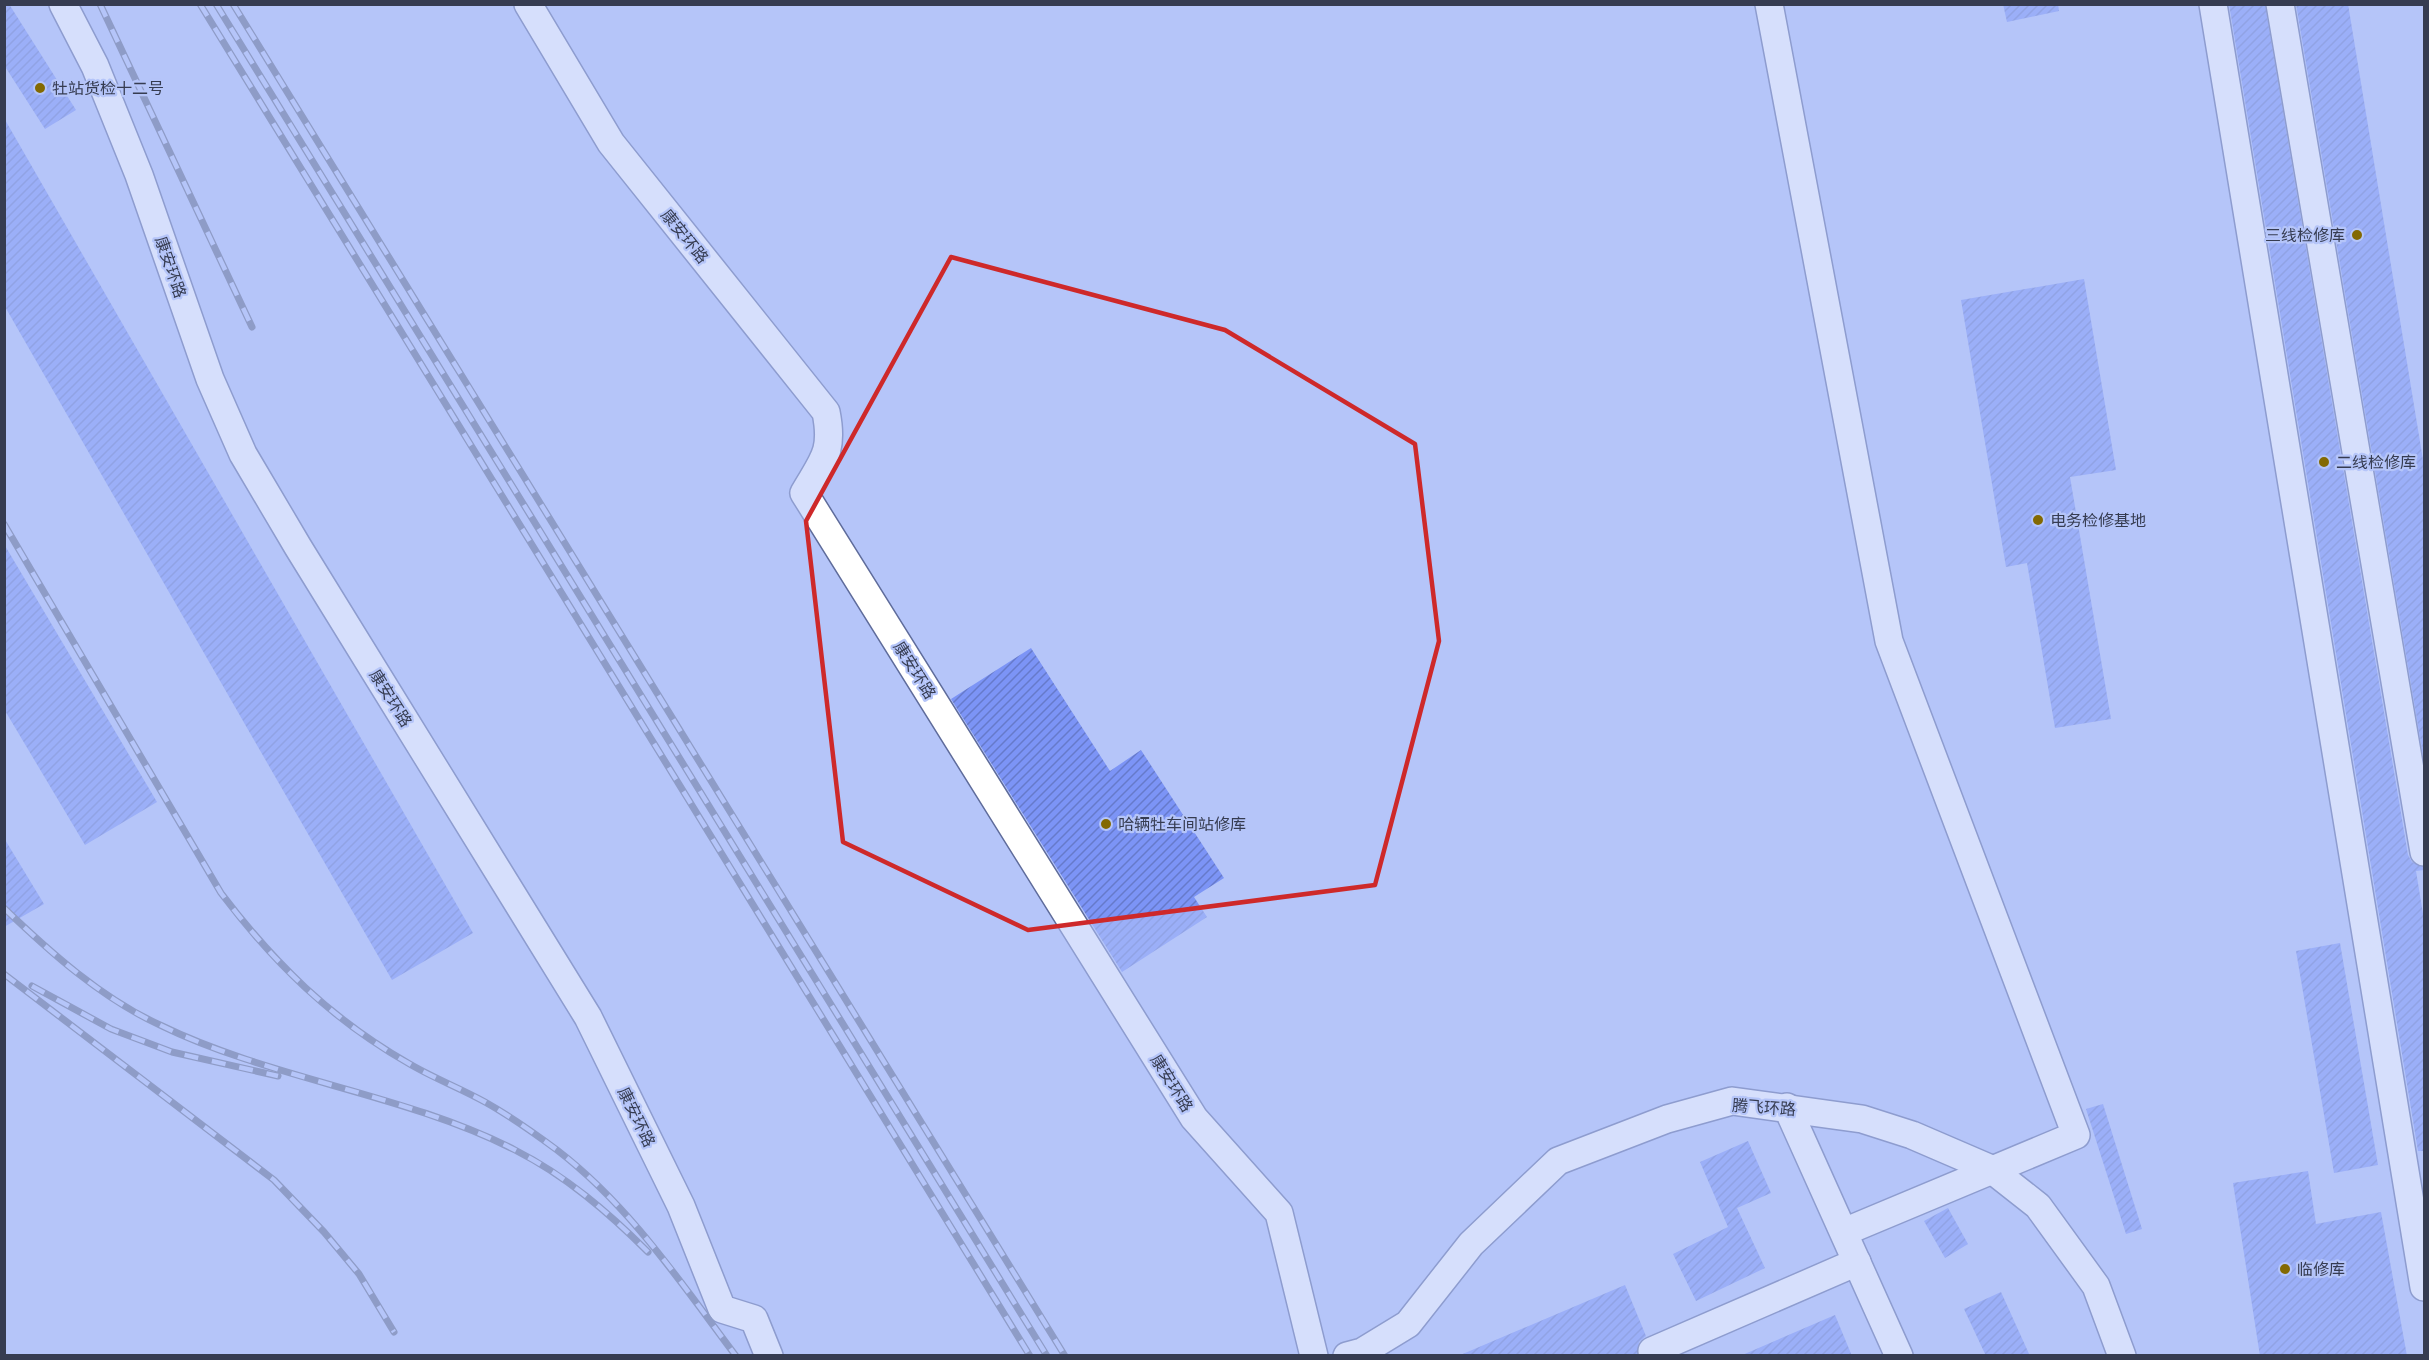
<svg xmlns="http://www.w3.org/2000/svg" width="2429" height="1360" font-family="'DM Sans','Noto Sans SC',sans-serif">
<style>
.building{fill:url(#building-hatch)}
.lines{fill:none;stroke-linecap:round;stroke-linejoin:round}
.minor-casing{stroke:#5f6c9b;stroke-width:30}
.minor{stroke:#fff;stroke-width:27}
.rail-casing{stroke:#616a89;stroke-width:7}
.rail{stroke:#b5c5f9;stroke-width:4.5;stroke-dasharray:14;stroke-linecap:butt}
.marked{fill:none;stroke:#ce292a;stroke-width:4.5;stroke-linejoin:round}
.poi-dot{fill:#836902;stroke:#b5c5f9;stroke-width:2}
.labels{text-anchor:middle;stroke-width:4.5;stroke-linejoin:round;paint-order:stroke}
.poi-label{font-size:16px;fill:#363c51;stroke:#b5c5f9;text-anchor:start}
.street-label{font-size:16px;fill:#363c51;stroke:#b5c5f9}
</style>
<defs>
<pattern id="building-hatch" width="6" height="6" patternUnits="userSpaceOnUse" patternTransform="scale(1.5)"><rect width="6" height="6" fill="#7c94f6"/><path d="M-1 1l2-2M0 6l6-6M5 7l2-2" fill="none" stroke="#667aca"/></pattern>
</defs>
<rect width="100%" height="100%" fill="#b5c5f9"/>
<g class="building">
<path d="M 4,4 L 9,4 L 76,110 L 45,129 L 4,65 Z"/>
<path d="M 2003,4 L 2058,4 L 2059,11 L 2007,22 Z"/>
<path d="M 2229,4 L 2265,4 L 2408,855 L 2412,862 L 2424,867 L 2424,870 L 2416,871 L 2424,920 L 2424,1151 L 2418,1151 Z"/>
<path d="M 2296,4 L 2348,4 L 2424,466 L 2424,761 Z"/>
<path d="M 4,118 L 473,933 L 392,980 L 4,305 Z"/>
<path d="M 2084,279 L 2116,470 L 2070,477 L 2111,719 L 2055,728 L 2027,563 L 2006,567 L 1961,300 Z"/>
<path d="M 4,544 L 157,802 L 85,845 L 4,709 Z"/>
<path d="M 1031,648 L 1110,771 L 1141,750 L 1224,878 L 1194,897 L 1207,917 L 1122,972 L 951,699 Z"/>
<path d="M 4,838 L 44,904 L 4,927 Z"/>
<path d="M 2340,943 L 2378,1165 L 2334,1173 L 2296,951 Z"/>
<path d="M 2103,1104 L 2142,1229 L 2126,1234 L 2086,1109 Z"/>
<path d="M 1748,1141 L 1771,1193 L 1737,1208 L 1765,1268 L 1696,1301 L 1673,1254 L 1728,1227 L 1700,1162 Z"/>
<path d="M 2308,1171 L 2316,1224 L 2381,1212 L 2407,1356 L 2260,1356 L 2233,1183 Z"/>
<path d="M 1948,1208 L 1968,1244 L 1945,1258 L 1924,1221 Z"/>
<path d="M 1625,1285 L 1646,1336 L 1639,1342 L 1637,1356 L 1458,1356 Z"/>
<path d="M 2001,1292 L 2030,1356 L 1986,1356 L 1964,1309 Z"/>
<path d="M 1835,1315 L 1852,1356 L 1740,1356 Z"/>
</g>
<g class="lines">
<g class="minor-casing">
<g id="minor">
<path d="M 63,4 L 95,66 L 139,175 L 210,379 L 243,454 L 298,547 L 588,1017 L 681,1206 L 722,1309 L 754,1319 L 769,1356"/>
<path d="M 528,4 L 611,143 L 826,412 C 834,452 823,460 804,493 L 1194,1118 L 1279,1213 L 1314,1356"/>
<path d="M 1769,4 L 1889,641 L 2076,1135 L 1844,1232"/>
<path d="M 2213,4 L 2424,1287"/>
<path d="M 2280,4 L 2424,852"/>
<path d="M 1787,1107 L 1899,1356"/>
<path d="M 1347,1356 L 1362,1352 L 1408,1324 L 1471,1244 L 1558,1161 L 1667,1119 L 1732,1101 L 1862,1119 L 1912,1135 L 1991,1169 L 2038,1206 L 2096,1286 L 2122,1356"/>
<path d="M 1654,1356 L 1652,1351 L 1857,1262"/>
</g>
</g>
<use href="#minor" class="minor"/>
<g class="rail-casing">
<g id="rail">
<path d="M 100,4 L 252,327"/>
<path d="M 200,4 L 1030,1356"/>
<path d="M 216,4 L 1047,1356"/>
<path d="M 233,4 L 1065,1356"/>
<path d="M 4,524 L 221,893 C 274,963 331,1019 408,1063 C 433,1078 460,1088 485,1102 C 510,1116 534,1133 557,1150 C 630,1206 681,1283 736,1356"/>
<path d="M 4,908 C 50,952 101,998 160,1025 C 273,1080 403,1093 515,1150 C 566,1176 608,1212 648,1252"/>
<path d="M 4,974 L 274,1180 L 324,1232 L 359,1274 L 394,1332"/>
<path d="M 32,986 L 111,1029 L 172,1052 L 278,1076"/>
</g>
</g>
<use href="#rail" class="rail"/>
</g>
<path d="M0 0H2429V1360H0ZM 951,257 L 1225,330 L 1415,444 L 1439,641 L 1375,885 L 1028,930 L 843,842 L 806,521 Z" fill="#b5c5f9" fill-opacity=".55" fill-rule="evenodd"/>
<path class="marked" d="M 951,257 L 1225,330 L 1415,444 L 1439,641 L 1375,885 L 1028,930 L 843,842 L 806,521 Z"/>
<g class="poi-dot">
<circle cx="40" cy="88" r="6"/>
<circle cx="2357" cy="235" r="6"/>
<circle cx="2324" cy="462" r="6"/>
<circle cx="2038" cy="520" r="6"/>
<circle cx="1106" cy="824" r="6"/>
<circle cx="2285" cy="1269" r="6"/>
</g>
<g class="labels">
<g class="poi-label">
<text x="52" y="94">牡站货检十二号</text>
<text x="2345" y="241" text-anchor="end">三线检修库</text>
<text x="2336" y="468">二线检修库</text>
<text x="2050" y="526">电务检修基地</text>
<text x="1118" y="830">哈辆牡车间站修库</text>
<text x="2297" y="1275">临修库</text>
</g>
<g class="street-label">
<text transform="translate(685 236) rotate(51)" y="6">康安环路</text>
<text transform="translate(171 267) rotate(71)" y="6">康安环路</text>
<text transform="translate(915 670) rotate(58)" y="6">康安环路</text>
<text transform="translate(391 698) rotate(58)" y="6">康安环路</text>
<text transform="translate(1172 1083) rotate(58)" y="6">康安环路</text>
<text transform="translate(1764 1107) rotate(4)" y="6">腾飞环路</text>
<text transform="translate(637 1117) rotate(64)" y="6">康安环路</text>
</g>
</g>
<rect width="2429" height="1360" fill="none" stroke="#363c51" stroke-width="12"/>
</svg>
